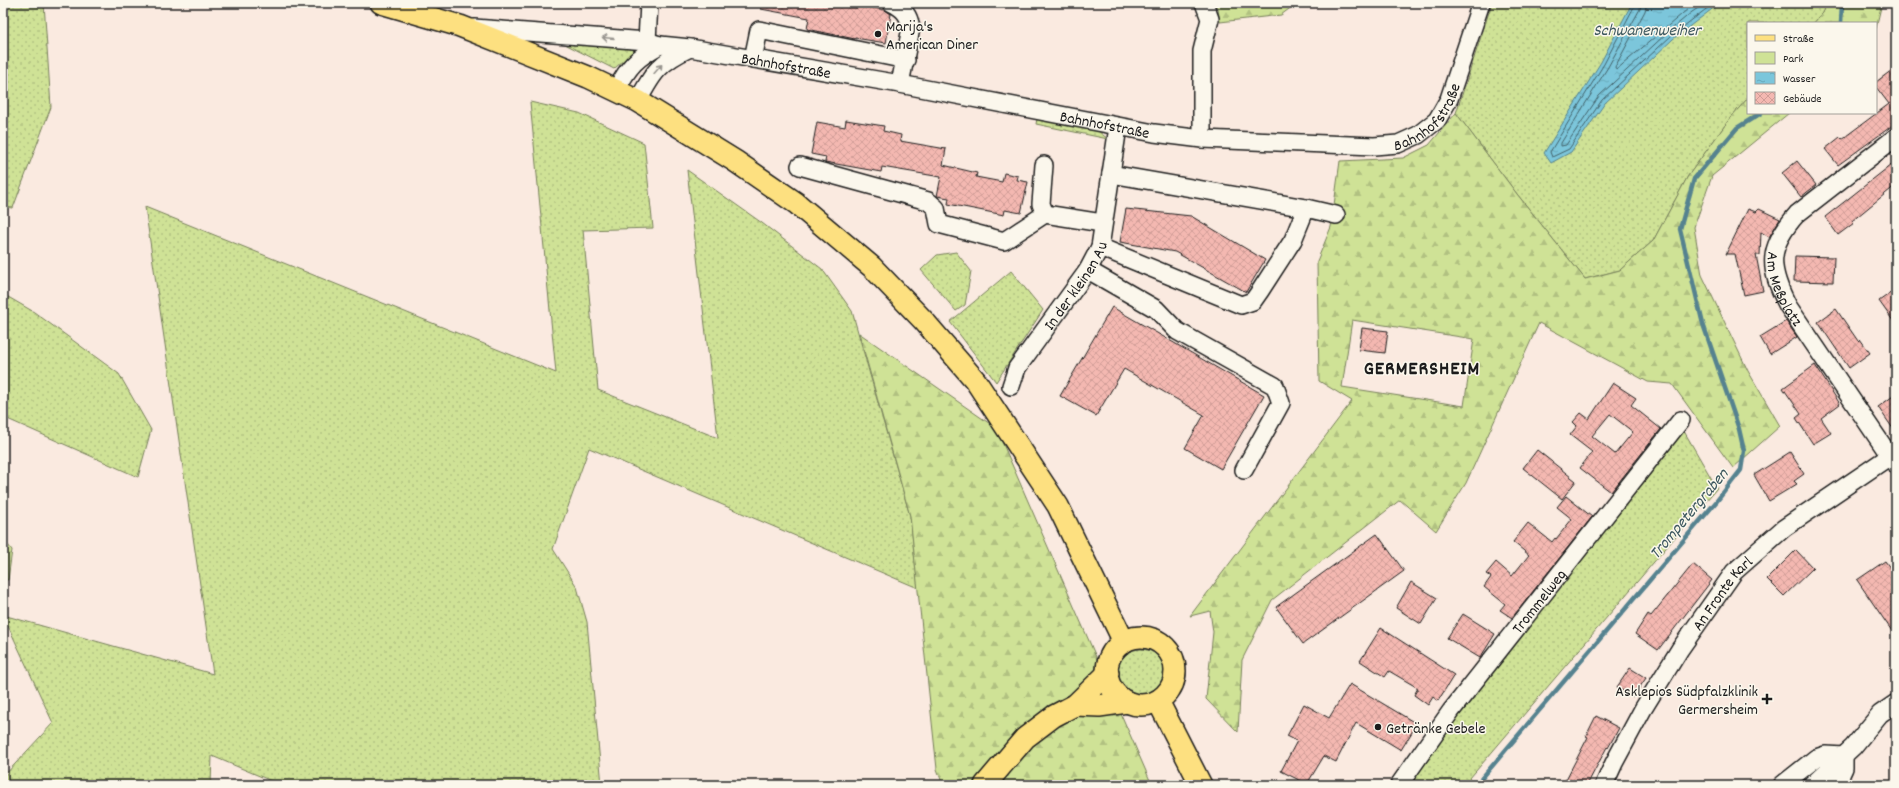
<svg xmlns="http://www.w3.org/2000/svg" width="1899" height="788" font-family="Dekko,sans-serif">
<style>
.green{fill:url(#green-dots);stroke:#767f59}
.forest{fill:url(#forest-firs);stroke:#767f59;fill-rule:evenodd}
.water{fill:url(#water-ripples);stroke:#55828f}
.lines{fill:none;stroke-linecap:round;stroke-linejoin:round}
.shore{stroke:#426068;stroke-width:1}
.stream{stroke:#55828f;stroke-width:4.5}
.building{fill:url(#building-cross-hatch);stroke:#1c1c1c;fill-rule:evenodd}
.minor-casing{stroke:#1c1c1c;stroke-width:20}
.major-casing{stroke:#1c1c1c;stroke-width:24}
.minor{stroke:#fbf7ec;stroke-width:17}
.major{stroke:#fde080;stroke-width:21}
.oneway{stroke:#97948e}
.poi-dot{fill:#1c1c1c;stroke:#fbf7ec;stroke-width:1.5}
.labels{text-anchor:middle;stroke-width:3;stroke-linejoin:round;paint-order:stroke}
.poi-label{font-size:16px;fill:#1c1c1c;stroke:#fbf7ec;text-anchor:start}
.street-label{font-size:16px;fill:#1c1c1c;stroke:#fbf7ec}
.water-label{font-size:17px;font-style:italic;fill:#3d585f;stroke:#fbf7ec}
.district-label{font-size:20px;font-weight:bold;letter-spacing:1px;fill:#1c1c1c;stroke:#fbf7ec}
</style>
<defs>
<pattern id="green-dots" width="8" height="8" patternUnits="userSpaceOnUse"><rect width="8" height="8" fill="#cfe296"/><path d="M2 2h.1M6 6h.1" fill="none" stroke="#b1c181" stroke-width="1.8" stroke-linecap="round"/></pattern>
<pattern id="forest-firs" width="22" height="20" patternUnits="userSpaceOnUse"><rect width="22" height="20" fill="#cfe296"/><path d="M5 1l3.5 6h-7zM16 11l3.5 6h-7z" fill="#b1c181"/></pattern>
<pattern id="water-ripples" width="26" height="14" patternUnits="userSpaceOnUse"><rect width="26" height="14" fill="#7bc6db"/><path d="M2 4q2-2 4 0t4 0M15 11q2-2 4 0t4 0" fill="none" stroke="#6aaabb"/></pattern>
<pattern id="building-cross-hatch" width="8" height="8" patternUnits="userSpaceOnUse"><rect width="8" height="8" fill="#f4b8b1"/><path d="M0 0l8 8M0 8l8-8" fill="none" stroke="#d19e98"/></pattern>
</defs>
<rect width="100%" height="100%" fill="#faeae0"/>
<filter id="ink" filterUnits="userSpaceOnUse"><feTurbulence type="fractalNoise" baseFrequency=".025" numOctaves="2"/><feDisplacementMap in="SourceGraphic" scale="8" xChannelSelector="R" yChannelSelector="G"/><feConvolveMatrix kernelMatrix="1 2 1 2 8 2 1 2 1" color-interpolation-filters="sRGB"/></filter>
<g filter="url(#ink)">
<g class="green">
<path d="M 3,3 L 44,3 L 51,107 L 13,208 L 3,207 Z"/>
<path d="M 1492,3 L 1827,3 L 1822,13 L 1814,23 L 1748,23 L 1748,98 L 1731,117 L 1688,176 L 1653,241 L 1620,270 L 1585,279 L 1517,194 L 1456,113 Z"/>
<path d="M 559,41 L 638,47 L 614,69 Z"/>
<path d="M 530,102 L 579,113 L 644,143 L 653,228 L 583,230 L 598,390 L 718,438 L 687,170 L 762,223 L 822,269 L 852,311 L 910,516 L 918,588 L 589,448 L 553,549 L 577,587 L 587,622 L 602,785 L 281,785 L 212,756 L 211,785 L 3,785 L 3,777 L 53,723 L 3,615 L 213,674 L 145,207 L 556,373 Z"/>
<path d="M 1037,119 L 1098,131 L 1108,139 L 1036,124 Z"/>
<path d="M 956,252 L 971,271 L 965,305 L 956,311 L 921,270 L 937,255 Z"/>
<path d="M 1011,271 L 1043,310 L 996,382 L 950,322 Z"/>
<path d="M 3,294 L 34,312 L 119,374 L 151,430 L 138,477 L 3,417 Z"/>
<path d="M 1681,426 L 1717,488 L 1464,785 L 1405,785 L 1444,728 Z"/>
<path d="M 3,539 L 12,550 L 8,580 L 3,579 Z"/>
<circle cx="1141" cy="672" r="23"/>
</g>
<g class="forest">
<path d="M 1217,3 L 1297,3 L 1281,15 L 1220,22 Z"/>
<path d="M 1827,3 L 1882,3 L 1876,28 L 1876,23 L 1814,23 L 1822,13 Z"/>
<path d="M 1748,98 L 1748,113 L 1789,113 L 1712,176 L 1694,227 L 1702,275 L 1748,371 L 1780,426 L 1733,468 L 1672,384 L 1648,382 L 1539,323 L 1466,483 L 1436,531 L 1400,500 L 1272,600 L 1242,660 L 1238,732 L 1206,699 L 1213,632 L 1210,611 L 1190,616 L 1352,401 L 1319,381 L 1317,261 L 1331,227 L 1340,161 L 1403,158 L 1429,145 L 1456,113 L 1517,194 L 1585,279 L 1620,270 L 1653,241 L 1688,176 L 1731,117 ZM 1352,320 L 1474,339 L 1464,406 L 1342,387 Z"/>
<path d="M 859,333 L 996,428 L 1152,785 L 943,785 L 937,769 L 910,516 Z"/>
</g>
<path class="water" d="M 1632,3 L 1720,3 L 1673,39 L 1605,103 L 1571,152 L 1551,163 L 1544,153 L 1601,62 Z"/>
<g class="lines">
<g class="shore">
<path d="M 1636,3 L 1604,64 L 1550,152 L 1552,157 L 1569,149 L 1602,100 L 1671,36 L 1714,3"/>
<path d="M 1641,3 L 1640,9 L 1608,67 L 1561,143 L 1561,146 L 1566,145 L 1599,96 L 1668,32 L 1692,12 L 1706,3"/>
<path d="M 1647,3 L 1645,11 L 1615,67 L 1616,70 L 1695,3"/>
</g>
<g class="stream">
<path d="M 1841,23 L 1842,3"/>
<path d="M 1476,785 L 1716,502 L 1741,470 L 1744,451 L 1739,429 L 1703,324 L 1680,229 L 1694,179 L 1737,128 L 1761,113"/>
</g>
</g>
<g class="building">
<path d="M 762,3 L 847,3 L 885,10 L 891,14 L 886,43 L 855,38 L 855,39 L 807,29 L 809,18 L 761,9 Z"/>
<path d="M 1896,67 L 1896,123 L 1838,165 L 1825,149 L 1840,137 L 1842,139 L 1889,104 L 1876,87 L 1876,82 Z"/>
<path d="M 846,120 L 884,126 L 883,131 L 901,135 L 900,141 L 946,149 L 943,165 L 977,173 L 976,177 L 1002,182 L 1004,173 L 1018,176 L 1017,180 L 1028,182 L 1021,213 L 1005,210 L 1004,215 L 948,204 L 949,198 L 937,196 L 941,177 L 882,167 L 881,172 L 825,162 L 826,157 L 811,154 L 817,122 L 845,127 Z"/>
<path d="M 1797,161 L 1816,185 L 1801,197 L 1782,173 Z"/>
<path d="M 1896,161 L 1896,185 L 1852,221 L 1854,223 L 1838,235 L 1825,217 Z"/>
<path d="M 1126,209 L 1191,216 L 1265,260 L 1246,292 L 1175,252 L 1120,242 Z"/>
<path d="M 1748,209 L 1756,212 L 1759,209 L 1780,219 L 1769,237 L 1761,232 L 1760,255 L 1756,255 L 1763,291 L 1744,295 L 1735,254 L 1726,254 Z"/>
<path d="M 1795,256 L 1834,257 L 1833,282 L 1794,281 Z"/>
<path d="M 1896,289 L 1896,325 L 1879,301 Z"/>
<path d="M 1112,307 L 1264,395 L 1221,469 L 1185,448 L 1204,415 L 1124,369 L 1096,416 L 1060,396 Z"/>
<path d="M 1836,309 L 1858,341 L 1860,339 L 1870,353 L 1849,368 L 1818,322 Z"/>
<path d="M 1786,321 L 1797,337 L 1770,354 L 1760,337 Z"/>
<path d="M 1362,328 L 1388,331 L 1385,353 L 1359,350 Z"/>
<path d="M 1815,365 L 1840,404 L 1821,418 L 1831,433 L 1813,444 L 1796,418 L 1801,414 L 1783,388 Z"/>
<path d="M 1613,383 L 1636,398 L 1631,405 L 1661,429 L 1611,492 L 1580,468 L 1592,452 L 1570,435 L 1577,426 L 1573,422 L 1581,413 L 1589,419 ZM 1610,414 L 1633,432 L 1615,454 L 1592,436 Z"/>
<path d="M 1896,394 L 1896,433 L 1878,407 Z"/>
<path d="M 1537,450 L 1576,481 L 1562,499 L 1523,468 Z"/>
<path d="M 1790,452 L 1804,474 L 1794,481 L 1797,484 L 1769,501 L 1754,475 Z"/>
<path d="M 1566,496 L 1592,517 L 1512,618 L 1500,610 L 1505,604 L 1484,587 L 1491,577 L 1486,574 L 1496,562 L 1512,576 L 1529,555 L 1513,542 L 1528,523 L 1552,542 L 1555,538 L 1556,539 L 1572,519 L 1557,507 Z"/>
<path d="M 1377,534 L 1404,571 L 1303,644 L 1276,607 Z"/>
<path d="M 1796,550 L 1813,568 L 1784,596 L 1767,579 Z"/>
<path d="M 1885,561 L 1896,576 L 1896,637 L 1857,580 Z"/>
<path d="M 1693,564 L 1712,580 L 1658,650 L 1635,634 L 1648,614 L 1651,616 Z"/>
<path d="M 1411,582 L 1437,598 L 1421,624 L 1396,608 Z"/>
<path d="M 1463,614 L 1495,634 L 1480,658 L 1447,638 Z"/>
<path d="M 1381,628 L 1454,675 L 1438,701 L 1433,697 L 1428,705 L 1414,695 L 1418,688 L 1389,671 L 1385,677 L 1360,661 Z"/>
<path d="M 1630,668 L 1646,678 L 1633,697 L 1617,687 Z"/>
<path d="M 1350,684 L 1417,724 L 1401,750 L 1356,723 L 1336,762 L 1324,756 L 1307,784 L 1281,771 L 1297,741 L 1287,736 L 1304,704 L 1329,718 Z"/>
<path d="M 1596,716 L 1619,728 L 1608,748 L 1607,747 L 1587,785 L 1563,785 L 1588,737 L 1586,736 Z"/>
</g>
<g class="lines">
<g class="minor-casing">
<g id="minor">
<path d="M 892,3 C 904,9 909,15 911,28 L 900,84"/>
<path id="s1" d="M 474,28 L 647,41 L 660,45 L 690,48 L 900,84 L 1154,133 L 1202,139 L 1374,146 L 1398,144 L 1418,135 L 1437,120 L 1449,99 L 1481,3"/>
<path d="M 647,41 L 649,3"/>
<path d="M 753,59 L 759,30 L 906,60"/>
<path d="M 616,90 C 629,66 636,58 660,45"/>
<path d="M 638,101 C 653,72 660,62 690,48"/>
<path id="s2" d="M 1896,137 L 1797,214 C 1767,248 1768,267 1788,306 L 1896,465"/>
<path d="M 1202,139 L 1202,51 L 1210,19 L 1204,3"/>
<path d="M 1044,165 L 1041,204 L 1045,214"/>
<path d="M 800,166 L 928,201 L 936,208 L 939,224 L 1004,241 L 1045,214 L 1102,223"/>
<path d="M 1111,174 L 1306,208 L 1336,215"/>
<path d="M 1100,247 L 1241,305 L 1253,301 L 1260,291 L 1293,240 L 1306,208"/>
<path d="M 1088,270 L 1156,309 L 1177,331 L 1275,386 L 1281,403 L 1244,470"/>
<path id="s3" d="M 1011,386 L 1017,368 L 1088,270 L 1100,247 L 1118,127"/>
<path id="s4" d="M 1399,785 L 1451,711 L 1681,420"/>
<path id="s5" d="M 1604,785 L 1614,763 L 1643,709 L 1680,649 L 1734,572 L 1784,528 L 1896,452"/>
<path d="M 1782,785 L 1816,758 L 1825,755 L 1844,756"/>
<path d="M 1812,785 L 1853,747 L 1880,714 L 1896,703"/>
<path d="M 1836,785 L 1844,768 L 1844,756"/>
</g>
</g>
<g class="major-casing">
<g id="major">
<path d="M 381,3 L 460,26 L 588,77 L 638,101 L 735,161 L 796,203 L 872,267 L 924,321 L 975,380 L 1058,506 L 1124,642"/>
<circle cx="1141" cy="671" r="34"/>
<path d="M 1158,701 L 1201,785"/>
<path d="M 1075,705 L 1099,706 L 1127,702"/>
<path d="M 985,785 L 1025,738 L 1054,716 L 1075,705 L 1108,673"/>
</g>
</g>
<use href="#minor" class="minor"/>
<use href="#major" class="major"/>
</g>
<defs><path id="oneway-shaft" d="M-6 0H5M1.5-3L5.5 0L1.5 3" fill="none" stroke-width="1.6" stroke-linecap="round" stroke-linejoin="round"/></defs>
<g class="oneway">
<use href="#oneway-shaft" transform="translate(608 38) rotate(-175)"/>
<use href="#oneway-shaft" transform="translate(658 69) rotate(-49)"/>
</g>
</g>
<g class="poi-dot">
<circle cx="878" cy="34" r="4"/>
<path d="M1765 693h4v4h4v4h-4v4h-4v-4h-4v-4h4z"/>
<circle cx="1378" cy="727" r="4"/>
</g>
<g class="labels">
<g class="poi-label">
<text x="886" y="31">Marija's<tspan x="886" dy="18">American Diner</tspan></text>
<text x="1758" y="696" text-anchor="end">Asklepios Südpfalzklinik<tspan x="1758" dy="18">Germersheim</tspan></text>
<text x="1386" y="733">Getränke Gebele</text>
</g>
<g class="street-label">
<text dy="6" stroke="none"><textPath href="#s1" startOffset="315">Bahnhofstraße</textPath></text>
<text dy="6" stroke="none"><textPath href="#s1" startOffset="975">Bahnhofstraße</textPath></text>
<text dy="6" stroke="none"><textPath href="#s1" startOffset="639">Bahnhofstraße</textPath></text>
<text dy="6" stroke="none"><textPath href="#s3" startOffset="120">In der kleinen Au</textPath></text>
<text dy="6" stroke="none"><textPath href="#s2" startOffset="209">Am Meßplatz</textPath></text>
<text dy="6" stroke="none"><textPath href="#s5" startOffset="226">An Fronte Karl</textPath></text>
<text dy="6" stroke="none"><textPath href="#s4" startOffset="231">Trommelweg</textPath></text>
</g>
<g class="water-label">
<text x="1647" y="35">Schwanenweiher</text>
<text transform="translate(1688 513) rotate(-50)" y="6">Trompetergraben</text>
</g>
<g class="district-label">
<text x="1422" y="374">GERMERSHEIM</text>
</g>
</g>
<rect width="1899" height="788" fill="none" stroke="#fbf7ec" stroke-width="16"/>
<rect x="8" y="8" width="1883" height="772" fill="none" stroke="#1c1c1c" stroke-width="1.5" filter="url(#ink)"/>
<rect x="1747" y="22" width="130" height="92" fill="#fbf7ec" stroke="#a29f99"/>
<rect x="1755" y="35" width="20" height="6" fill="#fde080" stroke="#a29f99"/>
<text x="1783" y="42" font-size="12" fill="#1c1c1c">Straße</text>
<rect x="1755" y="52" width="20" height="12" fill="#cfe296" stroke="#a29f99"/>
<text x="1783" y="62" font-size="12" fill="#1c1c1c">Park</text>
<rect x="1755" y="72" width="20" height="12" fill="url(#water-ripples)" stroke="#a29f99"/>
<text x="1783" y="82" font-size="12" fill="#1c1c1c">Wasser</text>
<rect x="1755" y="92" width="20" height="12" fill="url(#building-cross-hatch)" stroke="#a29f99"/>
<text x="1783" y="102" font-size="12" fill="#1c1c1c">Gebäude</text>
</svg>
